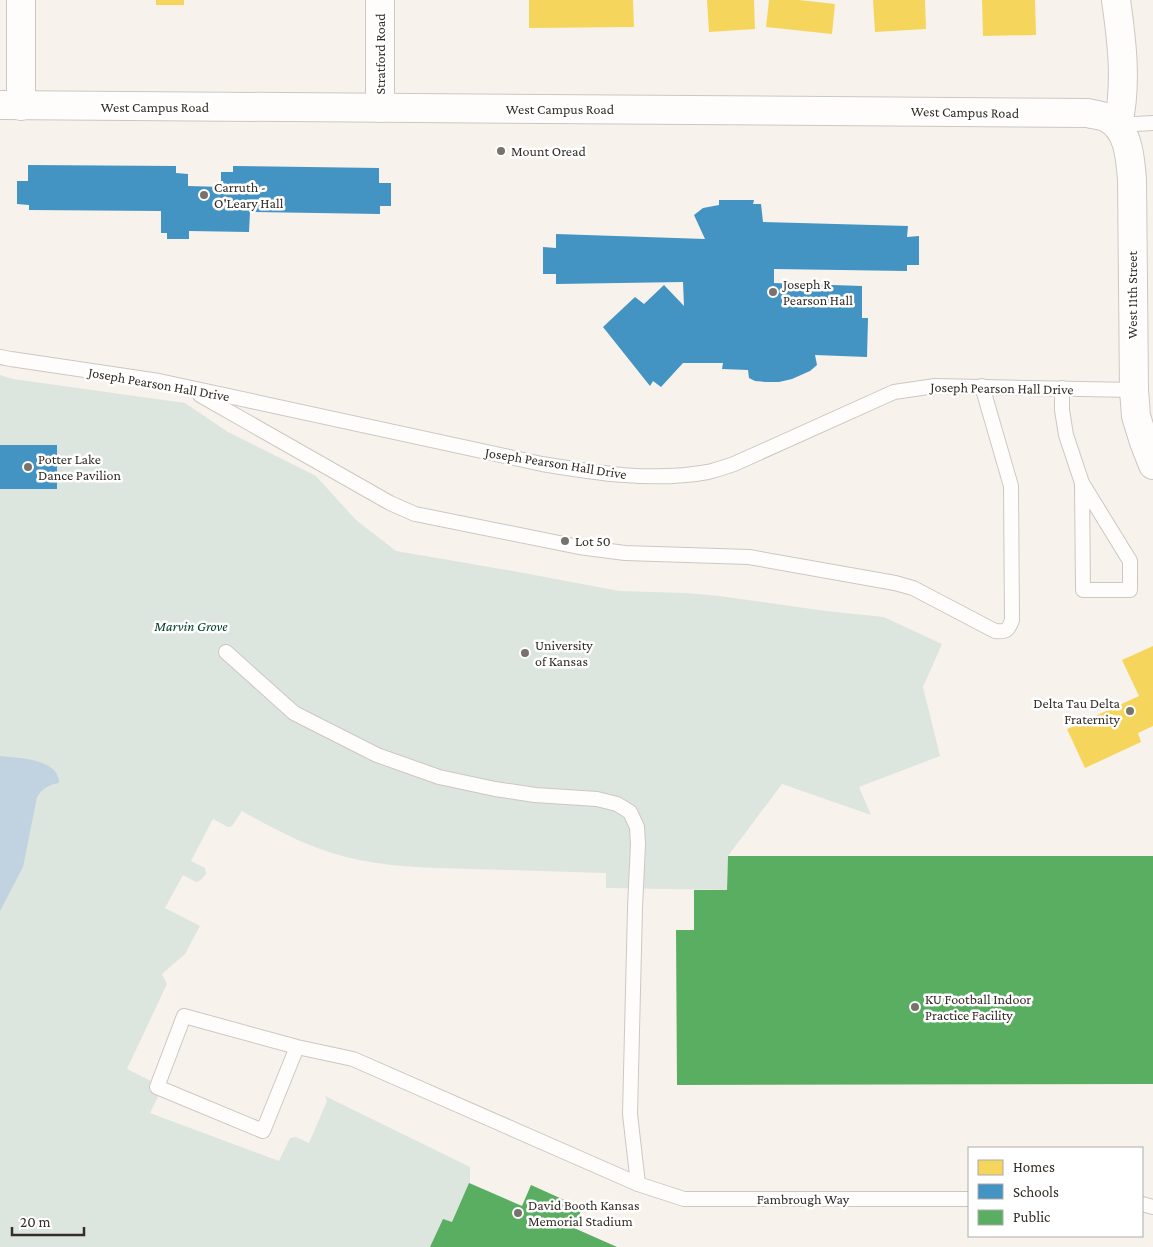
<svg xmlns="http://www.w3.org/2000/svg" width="1153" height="1247" font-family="'Crimson Pro',serif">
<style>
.green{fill:#dce6de}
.water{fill:#c1d3e0}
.homes{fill:#f6d55c}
.schools{fill:#4393c3}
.public{fill:#5aae61}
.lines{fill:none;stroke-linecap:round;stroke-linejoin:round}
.service-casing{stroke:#cdc7c2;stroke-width:16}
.minor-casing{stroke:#cdc7c2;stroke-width:30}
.tertiary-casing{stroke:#cdc7c2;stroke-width:30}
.service{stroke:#fefdfc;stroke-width:14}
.minor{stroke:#fefdfc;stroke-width:28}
.tertiary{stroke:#fefdfc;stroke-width:28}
.poi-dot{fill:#79726c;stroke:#fff;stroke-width:2}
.labels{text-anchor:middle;stroke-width:5;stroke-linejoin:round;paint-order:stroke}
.street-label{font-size:14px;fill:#342d26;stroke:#fff}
.poi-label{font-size:14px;fill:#342d26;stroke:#fff;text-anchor:start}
.park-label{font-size:14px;font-style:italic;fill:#00412b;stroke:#fff}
</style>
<rect width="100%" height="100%" fill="#f8f2ed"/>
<path class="green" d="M 0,375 L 13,379 L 185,403 L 228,432 L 316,476 L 356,520 L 396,551 L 524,573 L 619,591 L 686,593 L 720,596 L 826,611 L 884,617 L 942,644 L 923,687 L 940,756 L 859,787 L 871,815 L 782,784 L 728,856 L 727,890 L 606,888 L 606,873 C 560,872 515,870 470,869 C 427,868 383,867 342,856 C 306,846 274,829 242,811 L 232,826 L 228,827 L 213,819 L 191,861 L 205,868 L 206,874 L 201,880 L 196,882 L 183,875 L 165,908 L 200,926 L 185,954 L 162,974 L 167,984 L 127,1069 L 163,1087 L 150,1113 L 279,1161 L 290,1138 L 296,1137 L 309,1143 L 327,1101 L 325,1096 L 470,1167 L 470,1183 L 522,1206 L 531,1185 L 582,1208 L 574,1228 L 617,1247 L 0,1247 Z"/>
<path class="water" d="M 0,756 C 17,758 59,758 59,783 C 48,785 43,788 37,797 L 23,867 L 0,911 Z"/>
<g class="homes">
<rect x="156" y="0" width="28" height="5"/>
<path d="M 529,0 L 633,0 L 634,27 L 529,28 Z"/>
<path d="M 707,0 L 754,0 L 755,29 L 709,32 Z"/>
<path d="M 769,0 L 799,0 L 835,4 L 832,34 L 766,27 Z"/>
<path d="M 873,0 L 925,0 L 926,29 L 875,32 Z"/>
<path d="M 982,0 L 1035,0 L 1036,35 L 983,36 Z"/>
<path d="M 1153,646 L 1153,726 L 1138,733 L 1141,742 L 1085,768 L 1067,729 L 1139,696 L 1122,660 Z"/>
</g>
<g class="schools">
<path d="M 28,165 L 176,166 L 176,173 L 188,174 L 188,186 L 223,187 L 223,181 L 221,181 L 221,172 L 233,172 L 233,166 L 379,168 L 379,183 L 391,183 L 391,206 L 380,206 L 380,214 L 250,212 L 249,232 L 189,231 L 189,239 L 167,239 L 167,233 L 161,233 L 161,211 L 29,210 L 29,205 L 17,204 L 17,181 L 28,181 Z"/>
<path d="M 719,200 L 754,200 L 753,204 L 761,204 L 763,222 L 908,226 L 907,237 L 919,236 L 919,265 L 907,265 L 907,271 L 774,269 L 774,283 L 862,286 L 862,318 L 868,318 L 867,357 L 815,355 L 817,365 L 810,371 L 792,379 L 779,382 L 766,382 L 755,381 L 749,378 L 748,370 L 722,369 L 723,363 L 683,363 L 661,387 L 653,381 L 650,386 L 603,327 L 635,297 L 644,304 L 664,285 L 684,306 L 683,282 L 556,284 L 556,274 L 543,274 L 543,247 L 556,248 L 556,234 L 705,239 L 694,215 L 703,208 L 719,205 Z"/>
<rect x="0" y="445" width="57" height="44"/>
</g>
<g class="public">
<path d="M 728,856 L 1153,856 L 1153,1084 L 677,1085 L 676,930 L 694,930 L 694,890 L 727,890 Z"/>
<path d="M 469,1183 L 522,1206 L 531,1185 L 582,1208 L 574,1228 L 617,1247 L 430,1247 L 443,1219 L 452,1222 Z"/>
</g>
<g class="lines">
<g class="service-casing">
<g id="service">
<path d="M 1118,125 L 1153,123"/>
<path d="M 0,357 L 11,359 L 159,381 L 542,464 C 596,473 652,482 708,472 C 716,470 725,467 734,464 L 894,392 L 935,386 L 1134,390"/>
<path d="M 1062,388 L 1062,410 L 1066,435 L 1082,483 L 1130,561 L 1130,590 L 1083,590 L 1082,483"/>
<path d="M 200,395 L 390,503 L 415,514 L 579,547 L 625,553 L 749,557 L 895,583 L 913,588 L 995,631 C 1006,632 1008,631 1012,620 L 1011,486 L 982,386"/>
<path d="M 226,652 L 294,713 L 377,755 L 439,777 L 495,789 L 535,795 L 597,799 L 617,804 L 630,812 L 637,827 L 638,844 L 635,908 L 630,1114 L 638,1184"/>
<path d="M 297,1047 L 263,1131 L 157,1087 L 184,1016 L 297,1047 L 353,1059 L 638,1184 L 684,1199 L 969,1199"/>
<path d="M 1142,1204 L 1153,1207"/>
</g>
</g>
<g class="minor-casing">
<g id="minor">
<path d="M 1116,0 C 1122,42 1127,84 1118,125"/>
<path d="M 21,106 L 21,0"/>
<path d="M 380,108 L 380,0"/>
</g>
</g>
<g class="tertiary-casing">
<path id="tertiary" d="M 0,105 L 1088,113 C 1094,115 1102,115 1107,118 C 1129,129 1130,158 1132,179 L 1134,390 L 1136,416 L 1144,442 L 1153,465"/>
</g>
<use href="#service" class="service"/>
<use href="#minor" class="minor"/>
<use href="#tertiary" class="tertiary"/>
</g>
<g class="poi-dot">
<circle cx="501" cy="151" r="5"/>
<circle cx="204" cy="195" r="5"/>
<circle cx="773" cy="292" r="5"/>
<circle cx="28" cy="467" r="5"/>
<circle cx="565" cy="541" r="5"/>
<circle cx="525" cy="653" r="5"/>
<circle cx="1130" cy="711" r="5"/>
<circle cx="915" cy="1007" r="5"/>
<circle cx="518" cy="1213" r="5"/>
</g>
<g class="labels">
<g class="street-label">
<text transform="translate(380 54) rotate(-90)" y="5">Stratford Road</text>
<text x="155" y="112">West Campus Road</text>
<text x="560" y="114">West Campus Road</text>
<text transform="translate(965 112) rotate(1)" y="5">West Campus Road</text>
<text transform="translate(1132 295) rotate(-90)" y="5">West 11th Street</text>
<text transform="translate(159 384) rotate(10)" y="5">Joseph Pearson Hall Drive</text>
<text transform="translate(1002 388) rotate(1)" y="5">Joseph Pearson Hall Drive</text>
<text transform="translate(556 463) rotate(9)" y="5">Joseph Pearson Hall Drive</text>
<text x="803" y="1204">Fambrough Way</text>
</g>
<g class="poi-label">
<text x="511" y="156">Mount Oread</text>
<text x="214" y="192">Carruth -<tspan x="214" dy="16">O'Leary Hall</tspan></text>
<text x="783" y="289">Joseph R<tspan x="783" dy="16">Pearson Hall</tspan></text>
<text x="38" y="464">Potter Lake<tspan x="38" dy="16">Dance Pavilion</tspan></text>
<text x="575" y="546">Lot 50</text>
<text x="535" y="650">University<tspan x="535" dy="16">of Kansas</tspan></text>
<text x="1120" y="708" text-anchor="end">Delta Tau Delta<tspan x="1120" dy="16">Fraternity</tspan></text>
<text x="925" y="1004">KU Football Indoor<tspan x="925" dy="16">Practice Facility</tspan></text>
<text x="528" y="1210">David Booth Kansas<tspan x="528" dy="16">Memorial Stadium</tspan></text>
</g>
<g class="park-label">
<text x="191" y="631">Marvin Grove</text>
</g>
</g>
<rect x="968" y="1147" width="175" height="90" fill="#ffffff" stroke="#aeaba8"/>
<rect x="978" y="1160" width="25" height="15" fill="#f6d55c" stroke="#aeaba8"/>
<text x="1013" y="1172" font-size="15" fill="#342d26">Homes</text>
<rect x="978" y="1184" width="25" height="15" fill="#4393c3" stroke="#aeaba8"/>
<text x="1013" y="1197" font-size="15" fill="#342d26">Schools</text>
<rect x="978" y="1210" width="25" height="15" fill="#5aae61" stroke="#aeaba8"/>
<text x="1013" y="1222" font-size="15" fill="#342d26">Public</text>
<path d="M12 1227v8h72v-8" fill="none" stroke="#342d26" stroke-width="2.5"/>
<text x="20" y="1227" font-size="15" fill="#342d26" stroke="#ffffff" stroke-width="4" paint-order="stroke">20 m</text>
</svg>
